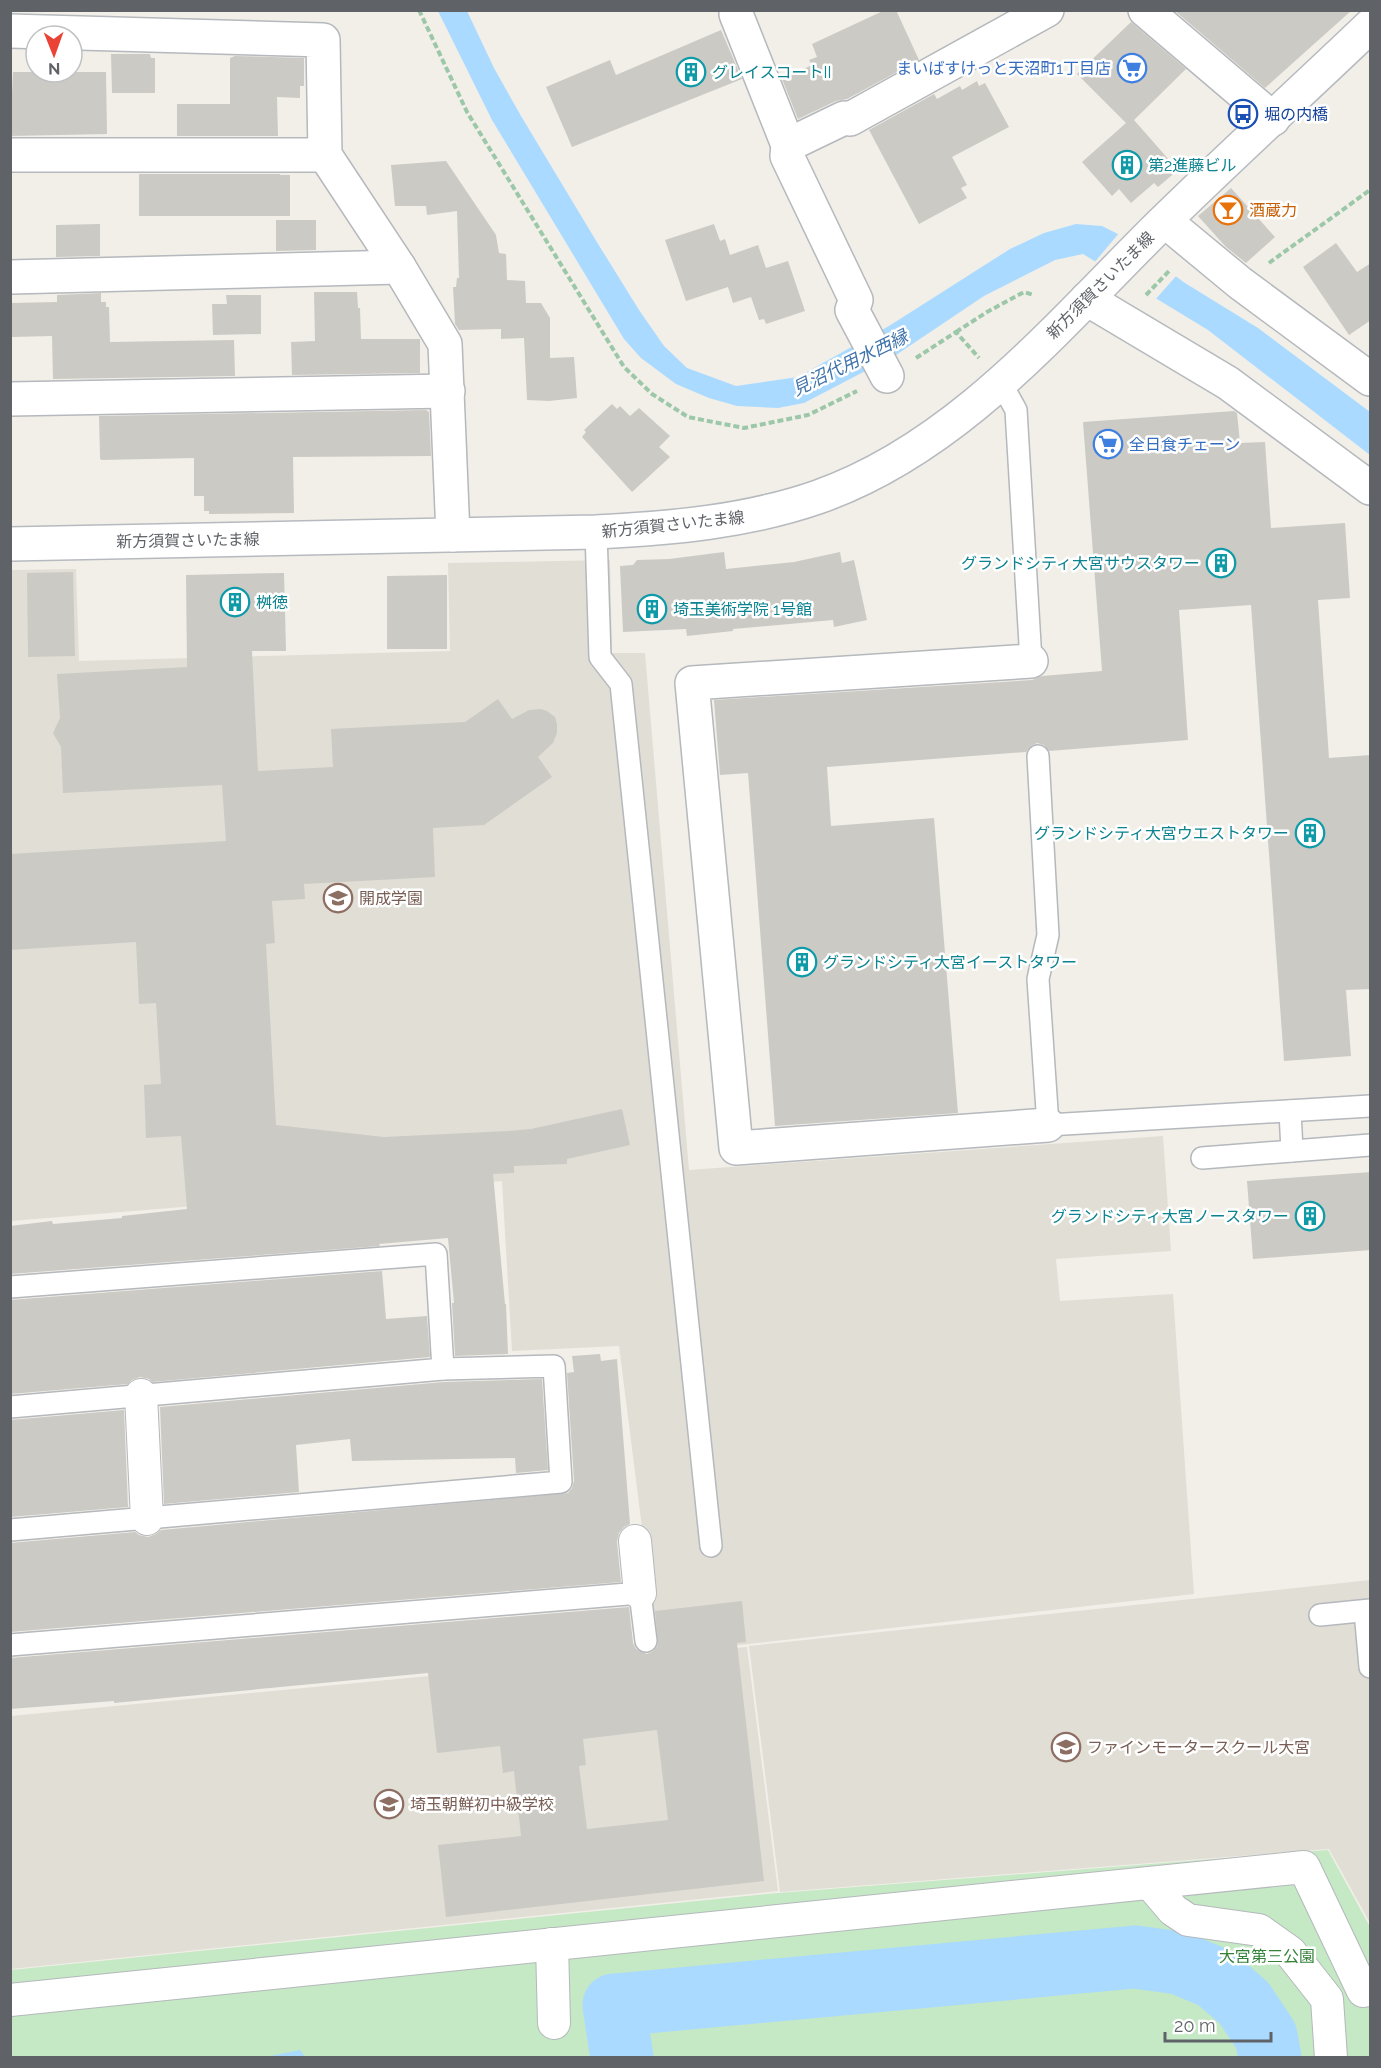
<svg xmlns="http://www.w3.org/2000/svg" width="1381" height="2068" font-family="Raleway,'Noto Sans JP',sans-serif">
<style>
.education{fill:#e1ded6}
.green{fill:#c5e8c5}
.water{fill:#aadaff}
.pier{fill:#f1efe8}
.lines{fill:none;stroke-linecap:round;stroke-linejoin:round}
.river{stroke:#aadaff;stroke-width:63}
.building{fill:#cccac5;fill-rule:evenodd}
.service-casing{stroke:#b5b8bc;stroke-width:24}
.pedestrian-casing{stroke:#b5b8bc;stroke-width:34}
.minor-casing{stroke:#b5b8bc;stroke-width:36}
.secondary-casing{stroke:#b6babf;stroke-width:36}
.path{stroke:#9cc7a9;stroke-width:4;stroke-dasharray:6 3;stroke-linecap:butt}
.service{stroke:#fff;stroke-width:21}
.pedestrian{stroke:#fff;stroke-width:32}
.minor{stroke:#fff;stroke-width:33}
.secondary{stroke:#fff;stroke-width:33}
.labels{text-anchor:middle;stroke-width:5;stroke-linejoin:round;paint-order:stroke}
.shop-label{font-size:16px;fill:#366cbe;stroke:#fff;text-anchor:end}
.culture-label{font-size:16px;fill:#0d838f;stroke:#fff;text-anchor:start}
.transit-label{font-size:16px;fill:#164399;stroke:#fff;text-anchor:start}
.food-label{font-size:16px;fill:#c56008;stroke:#fff;text-anchor:start}
.street-label{font-size:16px;fill:#5f6368;stroke:#fff}
.education-label{font-size:16px;fill:#785e54;stroke:#fff;text-anchor:start}
.park-label{font-size:16px;fill:#348238;stroke:#fff}
.water-label{font-size:18px;font-style:italic;fill:#4174aa;stroke:#fff}
</style>
<rect width="100%" height="100%" fill="#f1efe8"/>
<g class="education">
<path d="M 610,560 L 612,653 L 645,653 L 689,1170 L 1163,1136 L 1171,1251 L 1056,1259 L 1060,1301 L 1173,1294 L 1194,1594 L 659,1654 L 747,1647 L 778,1891 L 11,1969 L 11,1716 L 658,1654 L 619,1346 L 512,1351 L 502,1181 L 11,1221 L 11,570 L 76,569 L 79,661 L 450,651 L 448,563 Z"/>
<path d="M 1370,1580 L 1370,1923 L 1329,1849 L 780,1892 L 749,1646 Z"/>
</g>
<path class="green" d="M 1328,1850 L 1370,1927 L 1370,2057 L 11,2058 L 11,1970 L 766,1894 Z"/>
<g class="water">
<path d="M 438,11 L 467,11 L 494,68 L 521,116 L 595,239 L 639,310 L 664,346 L 687,368 L 736,386 L 798,377 L 889,326 L 1010,249 L 1044,233 L 1076,224 L 1102,226 L 1116,233 L 1185,283 L 1258,328 L 1370,412 L 1370,455 L 1208,330 L 1083,254 L 1055,260 L 984,296 L 896,355 L 804,403 L 778,408 L 737,406 L 709,398 L 676,384 L 641,358 L 624,339 L 492,120 Z"/>
<path d="M 300,2050 L 305,2057 L 265,2057 Z"/>
</g>
<path class="pier" d="M 1120,232 L 1178,274 L 1154,301 L 1093,264 Z"/>
<g class="lines">
<path class="river" d="M 622,2058 L 614,2005 L 1135,1957 L 1179,1963 L 1215,1978 L 1244,2003 L 1266,2036 L 1270,2058"/>
</g>
<g class="building">
<path d="M 885,10 L 896,10 L 919,60 L 847,99 L 836,101 L 798,119 L 782,79 L 812,65 L 809,60 L 817,57 L 812,44 Z"/>
<path d="M 1174,10 L 1352,10 L 1265,88 Z"/>
<path d="M 1131,22 L 1186,69 L 1134,120 L 1178,170 L 1158,187 L 1154,183 L 1131,203 L 1119,189 L 1112,196 L 1082,162 L 1126,123 L 1077,74 Z"/>
<path d="M 721,30 L 742,79 L 572,147 L 546,87 L 610,60 L 616,75 Z"/>
<path d="M 111,54 L 150,54 L 151,58 L 155,58 L 155,93 L 112,93 Z"/>
<path d="M 235,56 L 304,58 L 304,86 L 300,86 L 300,98 L 277,97 L 278,136 L 177,136 L 177,104 L 230,104 L 230,58 Z"/>
<path d="M 13,72 L 106,72 L 107,134 L 10,136 Z"/>
<path d="M 977,81 L 979,86 L 985,83 L 1009,127 L 952,157 L 967,185 L 961,188 L 967,198 L 919,224 L 869,130 L 934,94 L 937,99 L 960,86 L 962,90 Z"/>
<path d="M 446,161 L 496,235 L 499,253 L 506,254 L 507,280 L 525,281 L 526,303 L 541,303 L 550,318 L 550,358 L 574,357 L 577,398 L 549,401 L 527,400 L 524,338 L 501,339 L 501,329 L 459,330 L 455,324 L 453,287 L 456,287 L 457,278 L 459,278 L 457,211 L 427,215 L 426,206 L 395,206 L 391,165 Z"/>
<path d="M 139,174 L 280,174 L 280,175 L 290,175 L 290,216 L 139,216 Z"/>
<path d="M 1231,188 L 1275,237 L 1246,263 L 1226,247 L 1198,216 Z"/>
<path d="M 276,220 L 316,220 L 316,250 L 276,251 Z"/>
<path d="M 100,224 L 100,256 L 56,257 L 56,225 Z"/>
<path d="M 714,224 L 720,241 L 725,239 L 730,255 L 758,245 L 766,268 L 788,261 L 805,311 L 766,324 L 764,319 L 759,320 L 751,297 L 733,303 L 728,287 L 686,301 L 665,240 Z"/>
<path d="M 1336,243 L 1357,272 L 1371,263 L 1371,320 L 1349,335 L 1303,267 Z"/>
<path d="M 314,292 L 357,292 L 358,308 L 360,308 L 361,339 L 420,339 L 420,373 L 292,375 L 291,342 L 315,341 Z"/>
<path d="M 101,293 L 101,302 L 106,302 L 106,307 L 109,307 L 110,342 L 234,340 L 235,376 L 53,379 L 52,336 L 12,337 L 11,303 L 57,302 L 57,295 Z"/>
<path d="M 226,295 L 261,295 L 261,334 L 213,335 L 212,304 L 227,304 Z"/>
<path d="M 612,404 L 617,409 L 620,406 L 630,416 L 639,408 L 670,436 L 659,447 L 670,457 L 632,492 L 582,437 L 586,432 L 584,430 Z"/>
<path d="M 426,410 L 429,412 L 431,456 L 293,457 L 294,513 L 209,514 L 209,511 L 204,511 L 204,496 L 194,496 L 194,458 L 101,460 L 100,458 L 99,416 Z"/>
<path d="M 1234,411 L 1237,413 L 1240,443 L 1265,442 L 1271,528 L 1345,523 L 1350,598 L 1318,600 L 1329,758 L 1371,755 L 1371,989 L 1346,990 L 1351,1056 L 1284,1061 L 1251,605 L 1179,610 L 1188,740 L 1049,751 L 1044,745 L 1037,743 L 1031,746 L 1026,752 L 827,767 L 831,826 L 934,818 L 958,1113 L 775,1126 L 748,773 L 720,775 L 714,700 L 1032,680 L 1042,676 L 1102,671 L 1083,422 Z"/>
<path d="M 724,552 L 726,569 L 794,562 L 840,552 L 842,563 L 854,560 L 867,620 L 834,627 L 833,620 L 733,629 L 733,631 L 687,636 L 686,629 L 623,632 L 620,566 L 633,565 L 637,560 L 669,559 Z"/>
<path d="M 73,572 L 75,656 L 28,657 L 27,573 Z"/>
<path d="M 284,573 L 286,651 L 252,651 L 258,771 L 333,767 L 331,729 L 465,722 L 498,699 L 512,719 L 529,710 L 541,709 L 547,711 L 555,717 L 557,724 L 557,733 L 553,743 L 538,757 L 552,777 L 484,825 L 433,828 L 435,877 L 304,884 L 305,899 L 272,901 L 275,943 L 266,944 L 276,1125 L 384,1137 L 508,1131 L 531,1129 L 622,1109 L 630,1145 L 567,1159 L 567,1164 L 514,1166 L 514,1173 L 493,1174 L 505,1304 L 506,1304 L 508,1354 L 455,1356 L 452,1303 L 454,1303 L 448,1238 L 379,1244 L 380,1246 L 10,1274 L 10,1226 L 52,1221 L 53,1224 L 122,1218 L 122,1216 L 187,1209 L 181,1136 L 146,1138 L 144,1085 L 161,1084 L 156,1003 L 139,1004 L 136,942 L 10,950 L 10,854 L 226,841 L 222,785 L 63,793 L 61,747 L 53,733 L 60,718 L 57,674 L 187,667 L 186,575 Z"/>
<path d="M 447,575 L 447,649 L 387,649 L 387,576 Z"/>
<path d="M 1371,1172 L 1371,1250 L 1253,1259 L 1247,1181 Z"/>
<path d="M 382,1271 L 386,1319 L 427,1316 L 430,1357 L 152,1382 L 149,1379 L 140,1377 L 132,1380 L 128,1384 L 10,1394 L 10,1300 Z"/>
<path d="M 600,1354 L 601,1361 L 617,1359 L 630,1524 L 624,1527 L 619,1533 L 617,1542 L 621,1582 L 10,1632 L 10,1543 L 135,1532 L 139,1535 L 148,1537 L 156,1534 L 161,1530 L 568,1493 L 572,1488 L 574,1481 L 567,1373 L 574,1372 L 572,1356 Z"/>
<path d="M 542,1379 L 548,1470 L 516,1473 L 515,1458 L 352,1461 L 350,1439 L 296,1445 L 299,1492 L 164,1504 L 160,1407 L 444,1382 Z"/>
<path d="M 124,1410 L 128,1507 L 10,1517 L 10,1420 Z"/>
<path d="M 742,1601 L 746,1642 L 737,1643 L 764,1881 L 446,1917 L 438,1845 L 521,1836 L 514,1771 L 503,1773 L 500,1746 L 437,1753 L 428,1673 L 114,1703 L 114,1701 L 10,1709 L 10,1658 L 629,1607 L 633,1643 L 636,1649 L 647,1654 L 653,1651 L 658,1645 L 655,1611 ZM 657,1730 L 668,1820 L 587,1829 L 579,1766 L 586,1765 L 583,1739 Z"/>
</g>
<g class="lines">
<g class="service-casing">
<g id="service">
<path d="M 1001,383 L 1016,410 L 1031,661"/>
<path d="M 596,532 L 600,657 L 621,684 L 711,1546"/>
<path d="M 1038,756 L 1048,935 L 1038,979 L 1048,1125 L 1370,1106"/>
<path d="M 1290,1111 L 1292,1151"/>
<path d="M 1202,1158 L 1370,1145"/>
<path d="M 10,1287 L 436,1254 L 443,1369 L 10,1407"/>
<path d="M 10,1530 L 561,1482 L 554,1366 L 443,1369"/>
<path d="M 1365,1611 L 1370,1667"/>
<path d="M 1320,1615 L 1370,1610"/>
<path d="M 10,1645 L 640,1593 L 646,1641"/>
</g>
</g>
<g class="pedestrian-casing">
<g id="pedestrian">
<path d="M 141,1395 L 147,1519"/>
<path d="M 635,1541 L 640,1593"/>
<path d="M 1150,1883 L 1173,1910 L 1188,1920 L 1259,1930 L 1290,1952 L 1327,1999 L 1331,2058"/>
<path d="M 552,1944 L 554,2023"/>
<path d="M 10,2000 L 1304,1867 L 1363,1991 L 1370,1990"/>
</g>
</g>
<g class="minor-casing">
<g id="minor">
<path d="M 1145,10 L 1273,119"/>
<path d="M 736,14 L 788,145"/>
<path d="M 10,31 L 323,40 L 325,155 L 399,267 L 445,344 L 453,535"/>
<path d="M 10,155 L 325,155"/>
<path d="M 1165,221 L 1240,283 L 1370,379"/>
<path d="M 10,277 L 399,267"/>
<path d="M 1087,299 L 1228,383 L 1370,488"/>
<path d="M 887,376 L 852,310 L 856,300 L 787,156 L 788,145 L 844,118 L 850,119 L 1047,10"/>
<path d="M 10,399 L 448,391"/>
<path d="M 1031,661 L 692,683 L 736,1148 L 1048,1125"/>
</g>
</g>
<g class="secondary-casing">
<path id="secondary" d="M 10,544 L 596,532 C 672,528 746,522 818,497 C 957,448 1056,328 1158,227 C 1227,159 1300,93 1370,26"/>
</g>
<g class="path">
<path d="M 419,10 L 467,112 L 624,367 L 652,394 L 688,417 L 744,428 L 808,415 L 857,391"/>
<path d="M 1269,263 L 1370,190"/>
<path d="M 1146,295 L 1170,270"/>
<path d="M 956,332 L 987,312 L 1024,292 L 1034,295"/>
<path d="M 916,358 L 956,332 L 979,358"/>
</g>
<use href="#service" class="service"/>
<use href="#pedestrian" class="pedestrian"/>
<use href="#minor" class="minor"/>
<use href="#secondary" class="secondary"/>
</g>
<defs>
<g id="supermarket-ring" transform="scale(1.5)"><circle r="9.5" fill="#fff" stroke="#3f7fe0" stroke-width="1.5"/><path d="M-6-5.5h2.5l.6 2H6L4.5 2H-2.5L-4.4-4H-6ZM-1.5 3.2a1.3 1.3 0 1 0 .1 0ZM3 3.2a1.3 1.3 0 1 0 .1 0Z" fill="#3f7fe0"/></g>
<g id="building-ring" transform="scale(1.5)"><circle r="9.5" fill="#fff" stroke="#0f9aa8" stroke-width="1.5"/><path d="M-4-6H4V6H1V3H-1V6H-4ZM-2.5-4.3h1.7v1.8h-1.7ZM.8-4.3h1.7v1.8H.8ZM-2.5-1h1.7V.8h-1.7ZM.8-1h1.7V.8H.8Z" fill="#0f9aa8"/></g>
<g id="bus-ring" transform="scale(1.5)"><circle r="9.5" fill="#fff" stroke="#1a4fb4" stroke-width="1.5"/><path d="M-5-6H5V4H4V6H2V4H-2V6H-4V4H-5ZM-3.5-4V0h7V-4ZM-3.5 1.2v1.5H-2V1.2ZM2 1.2v1.5H3.5V1.2Z" fill="#1a4fb4"/></g>
<g id="bar-ring" transform="scale(1.5)"><circle r="9.5" fill="#fff" stroke="#e8710a" stroke-width="1.5"/><path d="M-6-5H6L.8 .8V4.5H3.5V6h-7V4.5H-.8V.8Z" fill="#e8710a"/></g>
<g id="school-ring" transform="scale(1.5)"><circle r="9.5" fill="#fff" stroke="#8d6e63" stroke-width="1.5"/><path d="M0-5L7-2L0 1L-7-2ZM-4 1L0 2.5L4 1V4Q0 6-4 4Z" fill="#8d6e63"/></g>
</defs>
<g fill-rule="evenodd">
<use href="#supermarket-ring" x="1132" y="68"/>
<use href="#building-ring" x="691" y="72"/>
<use href="#bus-ring" x="1243" y="114"/>
<use href="#building-ring" x="1127" y="165"/>
<use href="#bar-ring" x="1228" y="210"/>
<use href="#supermarket-ring" x="1108" y="444"/>
<use href="#building-ring" x="1221" y="563"/>
<use href="#building-ring" x="235" y="602"/>
<use href="#building-ring" x="652" y="609"/>
<use href="#building-ring" x="1310" y="833"/>
<use href="#school-ring" x="338" y="898"/>
<use href="#building-ring" x="802" y="962"/>
<use href="#building-ring" x="1310" y="1216"/>
<use href="#school-ring" x="1066" y="1747"/>
<use href="#school-ring" x="389" y="1804"/>
</g>
<g class="labels">
<g class="shop-label">
<text x="1111" y="74">まいばすけっと天沼町1丁目店</text>
<text x="1129" y="450" text-anchor="start">全日食チェーン</text>
</g>
<g class="culture-label">
<text x="712" y="78">グレイスコートII</text>
<text x="1148" y="171">第2進藤ビル</text>
<text x="1200" y="569" text-anchor="end">グランドシティ大宮サウスタワー</text>
<text x="256" y="608">桝徳</text>
<text x="673" y="615">埼玉美術学院 1号館</text>
<text x="1289" y="839" text-anchor="end">グランドシティ大宮ウエストタワー</text>
<text x="823" y="968">グランドシティ大宮イーストタワー</text>
<text x="1289" y="1222" text-anchor="end">グランドシティ大宮ノースタワー</text>
</g>
<g class="transit-label">
<text x="1264" y="120">堀の内橋</text>
</g>
<g class="food-label">
<text x="1249" y="216">酒蔵力</text>
</g>
<g class="street-label">
<text transform="translate(1100 285) rotate(-45)" y="6">新方須賀さいたま線</text>
<text transform="translate(673 524) rotate(-6)" y="6">新方須賀さいたま線</text>
<text transform="translate(188 540) rotate(-1)" y="6">新方須賀さいたま線</text>
</g>
<g class="education-label">
<text x="359" y="904">開成学園</text>
<text x="1087" y="1753">ファインモータースクール大宮</text>
<text x="410" y="1810">埼玉朝鮮初中級学校</text>
</g>
<g class="park-label">
<text x="1267" y="1962">大宮第三公園</text>
</g>
<g class="water-label">
<text transform="translate(850 363) rotate(-26)" y="6">見沼代用水西縁</text>
</g>
</g>
<rect width="1381" height="2068" fill="none" stroke="#5f6368" stroke-width="24"/>
<g transform="translate(54 54) rotate(179)"><circle r="28" fill="#ffffff" stroke="#bfc1c3" stroke-width="1.5"/>
<path d="M0-4.5L10 22L0 15L-10 22Z" fill="#ea4335"/>
<text y="-9" font-size="16" font-weight="bold" text-anchor="middle" fill="#5f6368">N</text>
</g>
<path d="M1165 2032v9h106v-9" fill="none" stroke="#5f6368" stroke-width="3"/>
<text x="1174" y="2032" font-size="18" fill="#5f6368" stroke="#ffffff" stroke-width="4.5" paint-order="stroke">20 m</text>
</svg>
